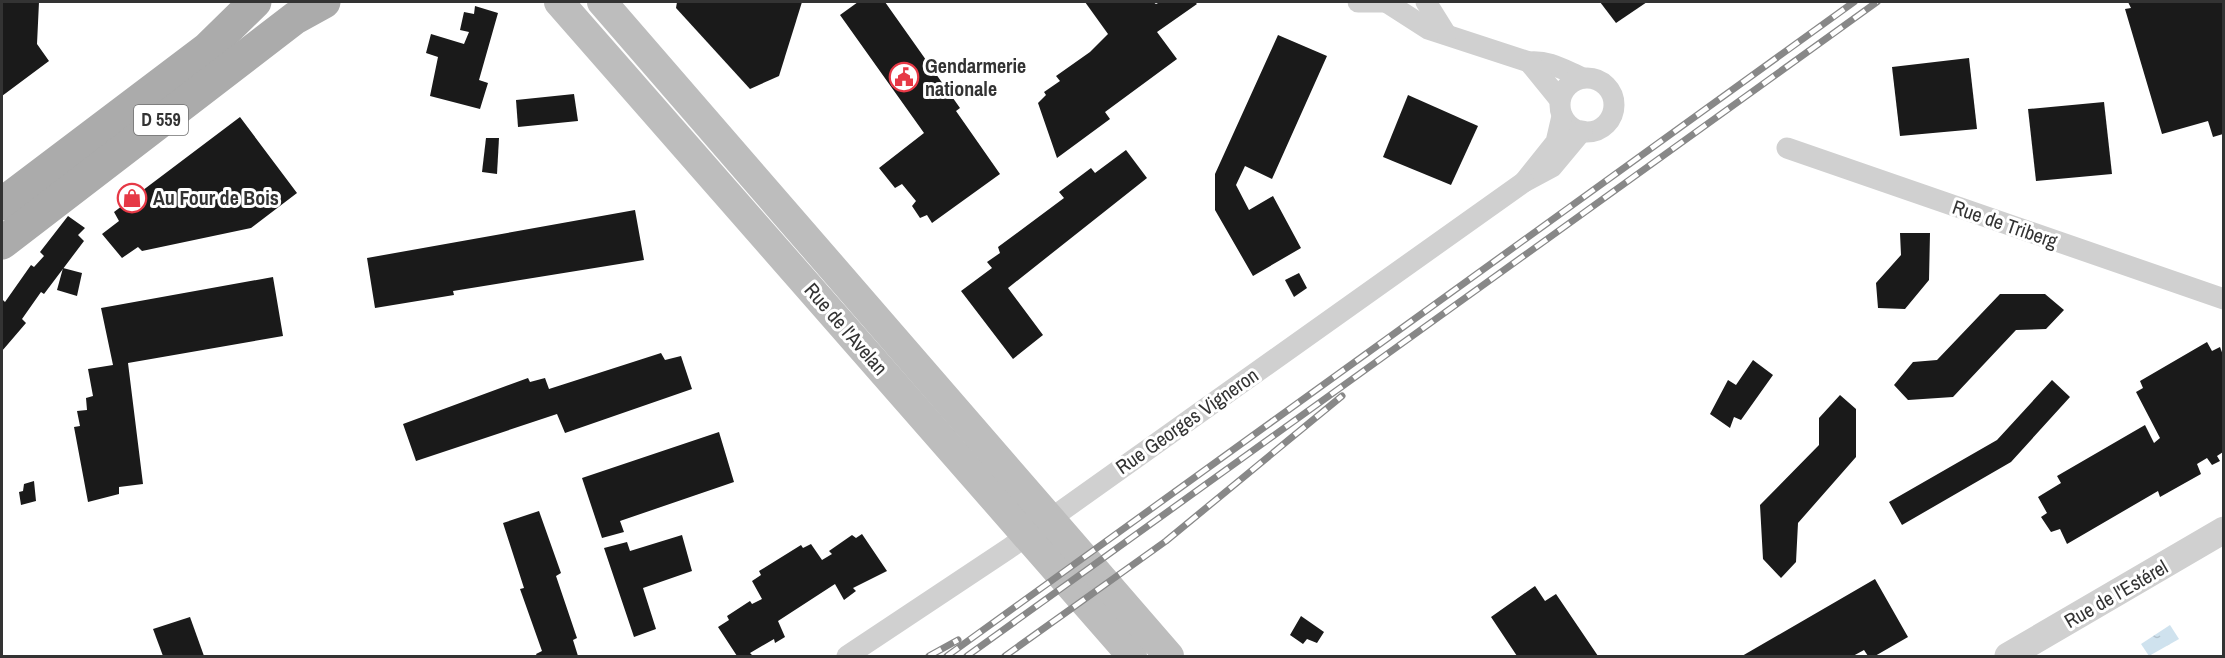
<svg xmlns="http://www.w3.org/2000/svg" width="2225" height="658" font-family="'Archivo Narrow',sans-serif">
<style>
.water{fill:url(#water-ripples)}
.building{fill:#1a1a1a}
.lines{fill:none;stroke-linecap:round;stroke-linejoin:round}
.minor{stroke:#d0d0d0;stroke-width:21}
.tertiary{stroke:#d0d0d0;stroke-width:27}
.secondary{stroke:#bdbdbd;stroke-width:30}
.primary{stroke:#ababab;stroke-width:33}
.rail-casing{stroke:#888;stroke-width:7}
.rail{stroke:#fff;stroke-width:4.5;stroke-dasharray:14;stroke-linecap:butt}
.labels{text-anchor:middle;stroke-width:6;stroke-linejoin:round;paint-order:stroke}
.shield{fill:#fff;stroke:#707070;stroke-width:1.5}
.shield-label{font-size:18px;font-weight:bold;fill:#333}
.poi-label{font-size:20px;font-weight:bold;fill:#333;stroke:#fff;text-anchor:start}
.street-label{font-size:20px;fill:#333;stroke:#fff}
</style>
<defs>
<pattern id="water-ripples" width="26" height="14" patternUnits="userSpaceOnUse" patternTransform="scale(1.5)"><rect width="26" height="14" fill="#cfe2ee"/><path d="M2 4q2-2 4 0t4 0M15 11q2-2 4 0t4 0" fill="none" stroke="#b2c2cd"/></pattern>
</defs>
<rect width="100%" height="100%" fill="#fff"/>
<path class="water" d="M 2170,625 L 2179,639 L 2149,656 L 2141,644 Z"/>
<g class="building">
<path d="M 2,2 L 39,2 L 37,44 L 49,61 L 2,96 Z"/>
<path d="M 677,2 L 802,2 L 779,76 L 750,89 L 676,8 Z"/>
<path d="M 858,2 L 885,2 L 960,108 L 956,111 L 1000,174 L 932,223 L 927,215 L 920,218 L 912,206 L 916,201 L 902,184 L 895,188 L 879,168 L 924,133 L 840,15 Z"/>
<path d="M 1085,2 L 1153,2 L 1156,4 L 1160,2 L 1195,2 L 1197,4 L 1157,32 L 1177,59 L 1105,112 L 1110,119 L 1057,158 L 1038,103 L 1046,95 L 1044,92 L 1060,81 L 1056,76 L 1090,52 L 1108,34 Z"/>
<path d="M 1600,2 L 1647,2 L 1616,23 Z"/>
<path d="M 2128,2 L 2223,2 L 2223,134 L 2213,137 L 2208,121 L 2162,134 L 2125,9 L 2131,8 Z"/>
<path d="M 475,6 L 498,13 L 479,80 L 488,83 L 480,109 L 430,96 L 438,57 L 426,53 L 431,34 L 464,44 L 469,32 L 460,30 L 464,12 L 474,14 Z"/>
<path d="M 1278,35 L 1327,56 L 1272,179 L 1245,166 L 1236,185 L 1249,210 L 1273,196 L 1301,248 L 1253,276 L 1215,210 L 1215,174 Z"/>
<path d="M 1969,58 L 1977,129 L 1900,136 L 1892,67 Z"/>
<path d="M 574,94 L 578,121 L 518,127 L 516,100 Z"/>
<path d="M 1408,95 L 1478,126 L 1451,185 L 1383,157 Z"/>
<path d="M 2104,102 L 2112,174 L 2036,181 L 2028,109 Z"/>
<path d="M 240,117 L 297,193 L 251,228 L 142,251 L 138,247 L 122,258 L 102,234 L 119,221 L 114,212 Z"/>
<path d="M 486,138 L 499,138 L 497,174 L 482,172 Z"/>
<path d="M 1126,150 L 1147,178 L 1008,288 L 1043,335 L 1013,359 L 961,291 L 992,268 L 987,262 L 1000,253 L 998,247 L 1064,198 L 1059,192 L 1091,168 L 1095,173 Z"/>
<path d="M 635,210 L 644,260 L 453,291 L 454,295 L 375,308 L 367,258 Z"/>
<path d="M 68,216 L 85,228 L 78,235 L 84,241 L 44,294 L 41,292 L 22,319 L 26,323 L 2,351 L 2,299 L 5,302 L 31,265 L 34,267 L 44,256 L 40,252 Z"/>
<path d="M 1900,233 L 1930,233 L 1929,280 L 1905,309 L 1878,308 L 1876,283 L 1901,255 Z"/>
<path d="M 63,268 L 82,273 L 77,296 L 57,290 Z"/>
<path d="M 1299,273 L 1307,288 L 1294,297 L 1285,280 Z"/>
<path d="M 273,277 L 283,336 L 128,363 L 143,484 L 119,487 L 119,494 L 88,502 L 74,427 L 80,426 L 77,411 L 87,410 L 86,398 L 93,396 L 88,369 L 113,365 L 101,308 Z"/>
<path d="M 2000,294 L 2045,294 L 2064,310 L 2046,329 L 2016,330 L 1953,397 L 1908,400 L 1894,385 L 1913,362 L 1937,360 Z"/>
<path d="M 2207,342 L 2212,351 L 2220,347 L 2223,355 L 2223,452 L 2217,456 L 2220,461 L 2212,465 L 2207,458 L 2197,464 L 2201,474 L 2160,497 L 2158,491 L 2067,544 L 2060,529 L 2051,532 L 2041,517 L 2047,513 L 2038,497 L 2061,483 L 2057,476 L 2145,425 L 2154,443 L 2160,438 L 2136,392 L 2143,388 L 2140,381 Z"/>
<path d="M 661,353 L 665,360 L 681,356 L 692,389 L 565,433 L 557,414 L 416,461 L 403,424 L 528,378 L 530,382 L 545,378 L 549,389 Z"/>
<path d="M 1753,360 L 1773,375 L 1741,420 L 1734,417 L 1730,428 L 1710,414 L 1728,380 L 1736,385 Z"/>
<path d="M 2052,380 L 2070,397 L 2011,462 L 1902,525 L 1889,502 L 1997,440 Z"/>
<path d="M 1840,395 L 1856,409 L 1856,457 L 1798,523 L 1796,562 L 1781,578 L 1763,559 L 1760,505 L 1819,445 L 1819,418 Z"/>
<path d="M 719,432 L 734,482 L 620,521 L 624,532 L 602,538 L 582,478 Z"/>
<path d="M 34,481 L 36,501 L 21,505 L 19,492 L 23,491 L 24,484 Z"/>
<path d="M 539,511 L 561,573 L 556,576 L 577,638 L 573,640 L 578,656 L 537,656 L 536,654 L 542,651 L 520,589 L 524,588 L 503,523 Z"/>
<path d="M 862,534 L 887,571 L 853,588 L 856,591 L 844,600 L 835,584 L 778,621 L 785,637 L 775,643 L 774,639 L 750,653 L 753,656 L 737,656 L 718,627 L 729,620 L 727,616 L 750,601 L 752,604 L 762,599 L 752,581 L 761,575 L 759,571 L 801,545 L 803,548 L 811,544 L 822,560 L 832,554 L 829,551 L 852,535 L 856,538 Z"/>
<path d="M 682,535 L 692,571 L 643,588 L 656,629 L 634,637 L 604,548 L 627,542 L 630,551 Z"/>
<path d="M 1875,579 L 1908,637 L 1875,656 L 1868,656 L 1864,650 L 1853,656 L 1742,656 Z"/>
<path d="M 1535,586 L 1545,601 L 1556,594 L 1598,656 L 1517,656 L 1491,617 Z"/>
<path d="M 1301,616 L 1324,632 L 1317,643 L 1307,639 L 1303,644 L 1290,635 Z"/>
<path d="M 190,617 L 204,656 L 163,656 L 153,629 Z"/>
</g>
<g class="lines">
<g class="minor">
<path d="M 1358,2 L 1384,2"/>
<path d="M 1386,2 L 1428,29 L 1529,62 C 1549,60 1564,70 1583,78"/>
<path d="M 1426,2 L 1446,34"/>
<path d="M 1529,62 L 1560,100"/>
<circle cx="1587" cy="105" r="27"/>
<path d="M 1562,116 L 1556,142 L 1524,182 L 1552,167 L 1582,131"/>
<path d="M 1787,148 L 2224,299"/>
<path d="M 847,656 L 1008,549 L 1524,182"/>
</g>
<path class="tertiary" d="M 2008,656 L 2224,530"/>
<g class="secondary">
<path d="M 559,2 L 1132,656"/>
<path d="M 602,2 L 1169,656"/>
</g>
<g class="primary">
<path d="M 2,204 L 207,49 L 255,2"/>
<path d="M 2,243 L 295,18 L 324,2"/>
</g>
<g class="rail-casing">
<g id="rail">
<path d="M 929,656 L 958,640"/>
<path d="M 947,656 L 1854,2"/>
<path d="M 967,656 L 1877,2"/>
<path d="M 1005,656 L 1166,541 L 1342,396"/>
</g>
</g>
<use href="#rail" class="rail"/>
</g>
<defs>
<g id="civic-ring" transform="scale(1.5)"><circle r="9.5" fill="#fff" stroke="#e63946" stroke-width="1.5"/><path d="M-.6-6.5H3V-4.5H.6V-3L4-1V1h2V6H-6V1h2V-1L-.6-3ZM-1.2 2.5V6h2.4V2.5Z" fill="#e63946"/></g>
<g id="shop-ring" transform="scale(1.5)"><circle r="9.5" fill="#fff" stroke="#e63946" stroke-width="1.5"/><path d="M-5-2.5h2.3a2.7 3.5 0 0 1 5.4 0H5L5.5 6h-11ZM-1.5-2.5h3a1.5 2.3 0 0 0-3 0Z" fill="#e63946"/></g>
</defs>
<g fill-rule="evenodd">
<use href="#civic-ring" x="904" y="77"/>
<use href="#shop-ring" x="132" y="198"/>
</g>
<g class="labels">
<rect class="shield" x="134" y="105" width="54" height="30" rx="4.5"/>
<g class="shield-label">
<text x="161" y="126">D 559</text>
</g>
<g class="poi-label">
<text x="925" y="73">Gendarmerie<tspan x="925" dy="23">nationale</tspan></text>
<text x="153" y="205">Au Four de Bois</text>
</g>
<g class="street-label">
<text transform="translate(2005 224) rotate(19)" y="7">Rue de Triberg</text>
<text transform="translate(846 329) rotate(49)" y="7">Rue de l'Avelan</text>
<text transform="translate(1187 421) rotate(-35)" y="7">Rue Georges Vigneron</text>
<text transform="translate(2116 594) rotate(-30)" y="7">Rue de l'Estérel</text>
</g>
</g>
<rect width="2225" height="658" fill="none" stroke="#333333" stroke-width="6"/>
</svg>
